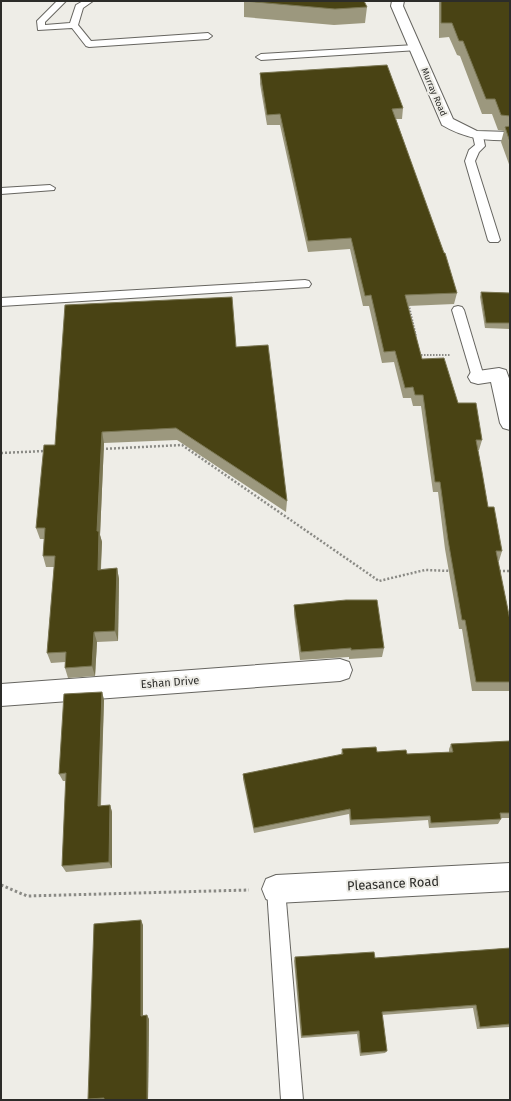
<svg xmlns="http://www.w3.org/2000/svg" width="511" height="1101" font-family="'Fira Sans',sans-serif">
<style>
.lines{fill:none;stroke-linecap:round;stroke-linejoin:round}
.service-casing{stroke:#666560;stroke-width:2}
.minor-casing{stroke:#666560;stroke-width:2}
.path-far2{stroke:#8a8a85;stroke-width:2;stroke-dasharray:1.5 1.5;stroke-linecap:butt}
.path-far1{stroke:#8a8a85;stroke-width:2.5;stroke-dasharray:2 2;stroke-linecap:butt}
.path{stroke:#8a8a85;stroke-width:3;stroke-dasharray:2.5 2.5;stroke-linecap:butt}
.service{fill:#fff;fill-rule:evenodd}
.minor{fill:#fff;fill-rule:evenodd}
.wall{fill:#9c987e}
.shaded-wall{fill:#7a7653}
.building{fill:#494314;stroke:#7a7653}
.labels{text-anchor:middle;stroke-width:4;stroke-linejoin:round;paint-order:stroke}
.far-street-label{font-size:9px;fill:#2c2c29;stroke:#eeede7}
.street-label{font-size:11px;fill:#2c2c29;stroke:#eeede7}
.near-street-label{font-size:13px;fill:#2c2c29;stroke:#eeede7}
</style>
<rect width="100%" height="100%" fill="#eeede7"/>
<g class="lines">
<g class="service-casing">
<g id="service">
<path d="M 57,1 L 66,1 L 45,22 L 45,25 L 70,23 L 76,5 L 83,1 L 93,1 L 83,8 L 78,25 L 91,41 L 208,33 L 212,36 L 208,39 L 89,47 L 86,46 L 72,28 L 38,30 L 37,21 Z"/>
<path d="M 415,45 L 420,48 L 418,50 L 261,60 L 256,57 L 261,54 Z"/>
<path d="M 478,133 L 483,136 L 485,146 L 479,152 L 475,161 L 500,240 L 498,242 L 490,242 L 488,240 L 465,161 L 469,150 L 475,145 L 473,136 Z"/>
<path d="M 50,185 L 55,188 L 54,190 L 1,194 L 1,188 Z"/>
<path d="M 305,280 L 309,281 L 311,284 L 309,287 L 1,306 L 1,298 Z"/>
<path d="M 458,306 L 462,307 L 464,310 L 484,377 L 483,380 L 478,382 L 473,380 L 472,377 L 452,310 L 454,307 Z"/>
<path d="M 276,880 L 283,882 L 285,889 L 303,1100 L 281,1100 L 267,889 L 269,882 Z"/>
</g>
</g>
<g class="minor-casing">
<g id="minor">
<path d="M 392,1 L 404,1 L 403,6 L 453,119 L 477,131 L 510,132 L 510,140 C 484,141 464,138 442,125 L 391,6 Z"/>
<path d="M 499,368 L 506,370 L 510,381 L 510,430 L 503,428 L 500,423 L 491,382 L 478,384 L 471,382 L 468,377 L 471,372 Z"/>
<path d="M 340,659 L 349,662 L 352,670 L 349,678 L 340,681 L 1,706 L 1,684 Z"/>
<path d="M 510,863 L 510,891 L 276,903 L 266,899 L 262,889 L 266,879 L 276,875 Z"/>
</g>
</g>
<g class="path-far2">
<path d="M 408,302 L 416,336"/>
<path d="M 421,355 L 451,355"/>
</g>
<g class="path-far1">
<path d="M 102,449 L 182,445 L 379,581 L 425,570 L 452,571"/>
<path d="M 1,453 L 45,451"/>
<path d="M 499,571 L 510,571"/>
</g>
<path class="path" d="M 1,885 L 27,896 L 249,890"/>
<use href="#service" class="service"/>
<use href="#minor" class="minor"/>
</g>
<g class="wall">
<path d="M 244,1 L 367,7 L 365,23 L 334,25 L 244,17 Z"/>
<path d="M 439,1 L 510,1 L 510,167 L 501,142 L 504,131 L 498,130 L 492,114 L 482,114 L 460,56 L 457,55 L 449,37 L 439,38 Z"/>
<path d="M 260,73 L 403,108 L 402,119 L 396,119 L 457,293 L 454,304 L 408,306 L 422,359 L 458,403 L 482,440 L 479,450 L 478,450 L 488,507 L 502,551 L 499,561 L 498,561 L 510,620 L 510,691 L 472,691 L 462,629 L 459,629 L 445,549 L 438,492 L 433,492 L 421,406 L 413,406 L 411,398 L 403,398 L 394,362 L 382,363 L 369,306 L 363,306 L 350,249 L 308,252 L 280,125 L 267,125 L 260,84 Z"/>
<path d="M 481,292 L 510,293 L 510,329 L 485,328 L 480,297 Z"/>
<path d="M 236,347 L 287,501 L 286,512 L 177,440 L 104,443 L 100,535 L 102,542 L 101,569 L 117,568 L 119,579 L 118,641 L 97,642 L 95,676 L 68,678 L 65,668 L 65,662 L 51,663 L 47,653 L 54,567 L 46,567 L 43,556 L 44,539 L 40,539 L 36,528 L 55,445 Z"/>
<path d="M 294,605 L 384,648 L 382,657 L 349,659 L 349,657 L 300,660 L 294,614 Z"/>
<path d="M 102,692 L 104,700 L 101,806 L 110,805 L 112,812 L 112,868 L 66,872 L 62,866 L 66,781 L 63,781 L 59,774 Z"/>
<path d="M 510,741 L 510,818 L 501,818 L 501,819 L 498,824 L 429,828 L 428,820 L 350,825 L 349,814 L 254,833 L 243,779 L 243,774 L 341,755 L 342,749 L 377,752 L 407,754 L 449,752 L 449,749 L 451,744 Z"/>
<path d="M 143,925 L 143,1015 L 149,1019 L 148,1100 L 89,1100 L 88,1099 Z"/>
<path d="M 510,948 L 510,1027 L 477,1029 L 473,1008 L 382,1015 L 387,1051 L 385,1053 L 360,1056 L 357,1034 L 301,1038 L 294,961 L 295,957 L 375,958 Z"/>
</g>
<g class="shaded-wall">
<path d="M 102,432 L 104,443 L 100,535 L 102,542 L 100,580 L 98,570 L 97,531 Z"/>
<path d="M 117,568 L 119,579 L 118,641 L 115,631 Z"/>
<path d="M 94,632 L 97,642 L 95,676 L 92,666 Z"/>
<path d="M 102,692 L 104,700 L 100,813 L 98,806 Z"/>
<path d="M 110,805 L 112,812 L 112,868 L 109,862 Z"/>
<path d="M 141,920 L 143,925 L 143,1019 L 141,1016 Z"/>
<path d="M 147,1015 L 149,1019 L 148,1100 L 147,1100 Z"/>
</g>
<g class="building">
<path d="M 244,1 L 364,1 L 367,7 L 335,9 Z"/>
<path d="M 441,1 L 510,1 L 510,116 L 501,115 L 495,99 L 486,99 L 463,41 L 459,41 L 452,23 L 441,23 Z"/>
<path d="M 387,65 L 403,108 L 392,109 L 444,253 L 445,253 L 457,293 L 405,295 L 422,359 L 444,358 L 458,403 L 476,403 L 482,440 L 476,440 L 482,472 L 488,507 L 494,507 L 502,551 L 496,551 L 510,620 L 510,682 L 476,682 L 465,620 L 462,620 L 448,540 L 440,482 L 435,482 L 423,395 L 415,395 L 413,387 L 405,388 L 395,351 L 384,352 L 371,295 L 365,296 L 351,238 L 308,241 L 280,114 L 267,115 L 260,73 Z"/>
<path d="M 510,126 L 510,142 L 505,127 Z"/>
<path d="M 481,292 L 510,293 L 510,323 L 486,323 Z"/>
<path d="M 232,297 L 236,347 L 268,345 L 287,501 L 176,428 L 102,432 L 97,531 L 99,531 L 98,570 L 117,568 L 115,631 L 94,632 L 92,666 L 65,668 L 66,652 L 47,653 L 55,556 L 43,556 L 45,528 L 36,528 L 44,445 L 55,445 L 65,305 Z"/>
<path d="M 346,600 L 377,600 L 384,648 L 351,650 L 351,648 L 301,652 L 294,605 Z"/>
<path d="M 102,692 L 98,806 L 110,805 L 109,862 L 62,866 L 66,773 L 59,774 L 64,694 Z"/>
<path d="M 510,741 L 510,813 L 500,813 L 501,819 L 431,823 L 430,816 L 351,820 L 350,809 L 254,828 L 243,774 L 343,754 L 342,749 L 376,747 L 377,752 L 406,750 L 407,754 L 453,752 L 451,744 Z"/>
<path d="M 141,920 L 141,1016 L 147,1015 L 147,1100 L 104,1100 L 104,1098 L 88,1099 L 94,924 Z"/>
<path d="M 510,948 L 510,1024 L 480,1027 L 476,1005 L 382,1012 L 387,1051 L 361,1053 L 359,1031 L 302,1036 L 295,957 L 374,952 L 375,958 Z"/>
</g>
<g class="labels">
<g class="far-street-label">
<text transform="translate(434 92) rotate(67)" y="3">Murray Road</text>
</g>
<g class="street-label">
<text transform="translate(170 682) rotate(-4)" y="4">Eshan Drive</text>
</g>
<g class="near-street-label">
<text transform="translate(393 883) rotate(-3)" y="5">Pleasance Road</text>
</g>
</g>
<rect width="511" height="1101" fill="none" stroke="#2c2c29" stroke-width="4"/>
</svg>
